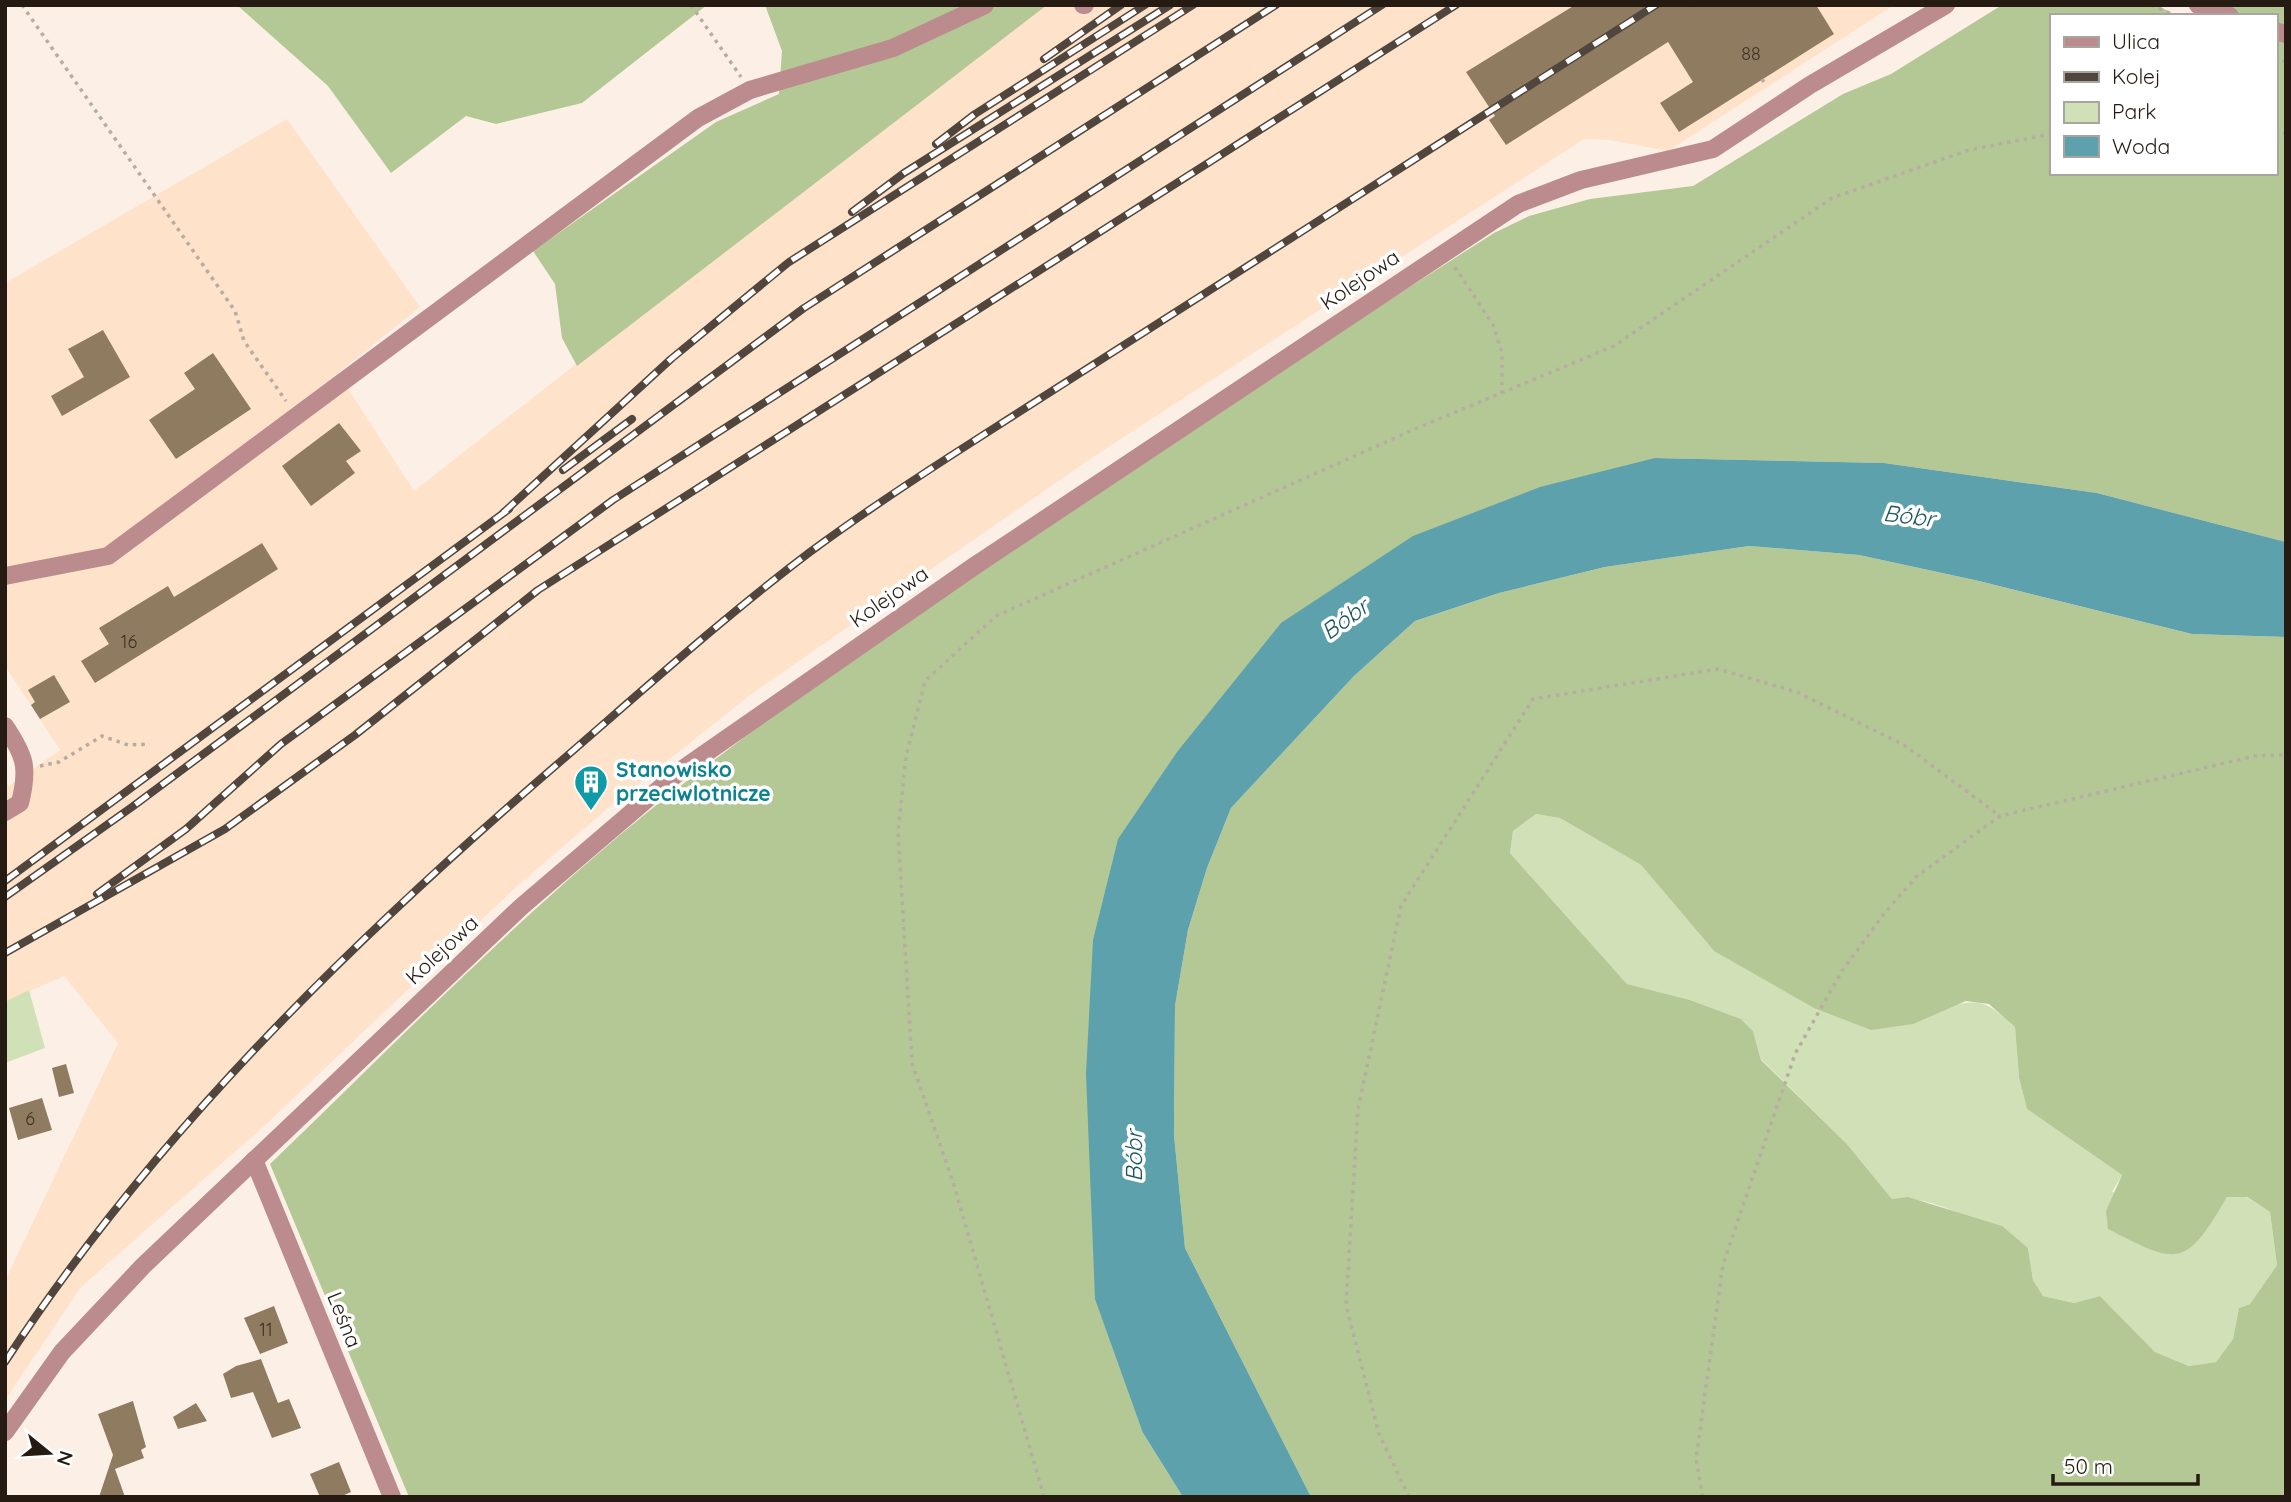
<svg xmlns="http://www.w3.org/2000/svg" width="2291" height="1502" font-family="Quicksand,sans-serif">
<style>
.built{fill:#fee2c9}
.green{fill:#d0e1b7}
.forest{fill:#b4c896;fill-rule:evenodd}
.water{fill:#5da1ac}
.building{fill:#8f7b5f}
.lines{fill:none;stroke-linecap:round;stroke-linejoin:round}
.path{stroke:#b7aca2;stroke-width:3.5;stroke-dasharray:3.5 5;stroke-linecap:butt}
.minor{stroke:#bb8b8d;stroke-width:18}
.rail-casing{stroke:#51463d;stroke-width:8}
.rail{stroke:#fff;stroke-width:5;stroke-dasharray:16;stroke-linecap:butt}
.labels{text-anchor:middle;stroke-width:7;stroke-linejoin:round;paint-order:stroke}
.number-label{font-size:18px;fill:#403325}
.street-label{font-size:21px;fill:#261b12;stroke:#fff}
.culture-label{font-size:21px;font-weight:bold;fill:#0d838f;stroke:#fff;text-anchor:start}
.water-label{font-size:23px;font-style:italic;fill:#1c575f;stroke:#fff}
</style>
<rect width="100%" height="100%" fill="#fcf0e6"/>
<path class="built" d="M 1034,5 L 1894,5 L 1668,151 L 1610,140 L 1584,139 L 1096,455 L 750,695 L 607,809 L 517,886 L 262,1128 L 81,1287 L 5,1400 L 5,1281 L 118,1043 L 64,976 L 5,1002 L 5,780 L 9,786 L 60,750 L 5,666 L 5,283 L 287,119 L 420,307 L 338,373 L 414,491 Z"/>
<g class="green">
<path d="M 1536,814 L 1560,818 L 1641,865 L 1714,951 L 1946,1008 C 1982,996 1989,1004 2015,1027 L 2019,1078 L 2027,1109 L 2122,1175 L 2112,1192 L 2214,1218 L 2227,1197 L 2246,1197 L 2270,1212 L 2277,1265 L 2250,1304 L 2239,1308 L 2233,1339 L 2216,1362 L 2189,1366 L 2155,1352 L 2100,1296 L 2074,1303 L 2043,1296 L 2033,1280 L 2028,1248 C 1988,1229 1937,1194 1892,1199 L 1846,1143 L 1761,1059 L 1753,1031 L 1741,1019 L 1690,1000 L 1627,984 L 1510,853 L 1513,831 Z"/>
<path d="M 29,990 L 45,1048 L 5,1063 L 5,1002 Z"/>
</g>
<g class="forest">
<path d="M 237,5 L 707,5 L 582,103 L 496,124 L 466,116 L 391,173 L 328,86 Z"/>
<path d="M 765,5 L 1047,5 L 577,366 L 562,338 L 555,284 L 533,251 L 716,122 L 779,94 L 782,51 Z"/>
<path d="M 2002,5 L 2157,5 L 2177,16 L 2051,16 L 2051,173 L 2275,173 L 2275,16 L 2216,16 L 2222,5 L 2286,5 L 2286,542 L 2097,493 L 1884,463 L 1655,458 L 1177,752 L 1143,1433 L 1183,1497 L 409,1497 L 270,1164 C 407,1032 541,893 692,777 C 948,580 1222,407 1494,233 L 1529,216 L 1590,199 L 1693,186 L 1843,94 L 1891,74 Z"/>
<path d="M 1749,546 L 1859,555 L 1979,581 L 2192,634 L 2286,637 L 2286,1497 L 1311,1497 L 1185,1248 L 1174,1135 L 1175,1006 L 1188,930 L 1207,868 L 1231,808 L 1354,676 L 1415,621 L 1499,593 L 1605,567 ZM 1536,814 L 1560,818 L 1641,865 L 1714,951 L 1814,1008 L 1871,1030 L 1913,1024 L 1966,1001 L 1989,1004 L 2015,1027 L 2019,1078 L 2027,1109 L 2122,1175 L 2106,1211 L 2108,1229 C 2178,1265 2185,1269 2227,1197 L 2247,1197 L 2270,1212 L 2277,1265 L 2250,1304 L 2239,1308 L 2233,1339 L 2216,1362 L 2189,1366 L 2155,1352 L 2100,1296 L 2074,1303 L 2043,1296 L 2033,1280 L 2028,1248 L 2002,1226 L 1908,1197 L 1892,1199 L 1846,1143 L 1761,1060 L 1753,1031 L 1741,1019 L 1690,1000 L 1627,984 L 1510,853 L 1513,831 Z"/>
</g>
<path class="water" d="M 1655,458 L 1884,463 L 2097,493 L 2286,542 L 2286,637 L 2192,634 L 1979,581 L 1859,555 L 1749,546 L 1605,567 L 1499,593 L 1415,621 L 1354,676 L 1231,808 L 1207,868 L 1188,930 L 1175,1006 L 1174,1135 L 1185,1248 L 1311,1497 L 1183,1497 L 1143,1433 L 1095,1299 L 1086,1074 L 1093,940 L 1118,839 L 1177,752 L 1281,623 L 1413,536 L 1540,487 Z"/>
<g class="building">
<path d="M 1575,5 L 1816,5 L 1834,34 L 1679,132 L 1660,103 L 1693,82 L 1668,42 L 1506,145 L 1489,120 L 1495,116 L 1466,72 Z"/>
<path d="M 103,330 L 130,377 L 62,416 L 51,396 L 84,377 L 68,349 Z"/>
<path d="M 213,353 L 251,409 L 176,459 L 149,420 L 195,389 L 184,373 Z"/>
<path d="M 339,423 L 361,451 L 346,461 L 355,473 L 311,506 L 282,466 Z"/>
<path d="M 262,543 L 278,569 L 95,683 L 81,661 L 109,644 L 99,628 L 168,586 L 174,597 Z"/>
<path d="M 54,675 L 70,702 L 40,719 L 31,705 L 35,702 L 28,690 Z"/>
<path d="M 66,1064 L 74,1093 L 59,1097 L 52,1068 Z"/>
<path d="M 42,1098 L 52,1130 L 18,1140 L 9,1108 Z"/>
<path d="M 274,1306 L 288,1343 L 260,1354 L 244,1318 Z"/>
<path d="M 261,1359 L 278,1403 L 289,1399 L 301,1428 L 272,1438 L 253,1392 L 231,1398 L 223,1374 L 236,1366 Z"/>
<path d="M 133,1401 L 146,1447 L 141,1450 L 144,1458 L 115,1469 L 125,1497 L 99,1497 L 113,1455 L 98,1414 Z"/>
<path d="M 196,1403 L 207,1421 L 178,1429 L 173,1417 Z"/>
<path d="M 339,1462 L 351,1492 L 340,1497 L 320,1497 L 310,1474 Z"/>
</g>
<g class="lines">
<g class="path">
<path d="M 22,5 L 235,311 L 244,341 L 286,401"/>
<path d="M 691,5 L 741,77"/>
<path d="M 2151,5 L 2176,16"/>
<path d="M 1692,6 L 1693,5"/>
<path d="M 2275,57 L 2286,62"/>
<path d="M 1762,79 L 1765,84"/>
<path d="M 2275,130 L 2286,134"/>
<path d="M 1455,267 L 1493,325 L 1502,353 L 1502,393"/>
<path d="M 40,766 L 59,762 L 102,736 L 128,745 L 150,744"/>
<path d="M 1044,1497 L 953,1182 L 912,1063 L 898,832 L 906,757 L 925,681 L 996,616 L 1415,429 L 1614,346 L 1832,198 L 1969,150 L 2051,134"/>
<path d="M 1409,1497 L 1379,1434 L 1346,1305 L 1358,1109 L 1401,906 L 1533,699 L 1718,669 L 1797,692 L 1904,745 L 2000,816"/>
<path d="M 1703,1497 L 1696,1459 L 1723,1264 L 1795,1054 L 1842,971 L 1883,915 L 1916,877 L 2000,816 L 2255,756 L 2286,755"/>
</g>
<g class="minor">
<path d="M 1083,5 L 1085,5"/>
<path d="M 2198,5 L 2230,16"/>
<path d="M 2275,31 L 2286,34"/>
<path d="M 5,576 L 108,556 L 698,118 L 750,90 L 893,48 L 985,5"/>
<path d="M 5,726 C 25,756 29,767 20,803 L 5,812"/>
<path d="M 254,1160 L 392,1497"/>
<path d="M 5,1432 L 62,1352 L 143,1266 L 521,907 L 680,771 L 973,567 L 1518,204 L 1581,180 L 1713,149 L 1810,85 L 1946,5"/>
</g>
<g class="rail-casing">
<g id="rail">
<path d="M 1044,59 L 1121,5"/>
<path d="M 936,144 L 975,114 L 1145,5"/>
<path d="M 852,212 L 904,173 L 1170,5"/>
<path d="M 563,470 L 632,419"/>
<path d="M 503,513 L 671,359 L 789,262 L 1193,5"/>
<path d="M 5,881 L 509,509"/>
<path d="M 97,894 L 186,829 L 281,744 L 613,500 L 1382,5"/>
<path d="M 5,897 L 132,807 L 804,308 L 1276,5"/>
<path d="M 5,953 L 225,829 L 355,735 L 538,590 L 1456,5"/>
<path d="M 5,1362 C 155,1132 354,939 561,761 C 643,690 724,617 810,552 C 856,518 904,486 952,455 L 1656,5"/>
</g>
</g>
<use href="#rail" class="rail"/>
</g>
<defs>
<g id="building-pin" transform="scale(1.75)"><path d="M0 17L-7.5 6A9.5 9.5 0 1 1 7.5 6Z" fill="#0f9aa8" stroke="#fff"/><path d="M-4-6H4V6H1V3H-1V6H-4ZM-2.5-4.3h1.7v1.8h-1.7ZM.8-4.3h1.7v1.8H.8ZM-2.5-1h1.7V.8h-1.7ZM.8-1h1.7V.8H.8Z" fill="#fff"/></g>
</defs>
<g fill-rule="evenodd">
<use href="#building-pin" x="591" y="782"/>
</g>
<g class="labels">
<g class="number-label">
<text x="1751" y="60">88</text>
<text x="129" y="648">16</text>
<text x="30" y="1125">6</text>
<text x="266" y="1336">11</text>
</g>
<g class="street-label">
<text transform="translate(1360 280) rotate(-34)" y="7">Kolejowa</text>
<text transform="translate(889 597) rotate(-35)" y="7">Kolejowa</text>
<text transform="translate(442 950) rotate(-43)" y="7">Kolejowa</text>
<text transform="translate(344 1320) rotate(68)" y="7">Leśna</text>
</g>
<g class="culture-label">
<text x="616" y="777">Stanowisko<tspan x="616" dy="24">przeciwlotnicze</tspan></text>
</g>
<g class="water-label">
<text transform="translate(1909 516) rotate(7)" y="8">Bóbr</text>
<text transform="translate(1345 619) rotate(-36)" y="8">Bóbr</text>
<text transform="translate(1134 1156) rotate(-90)" y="8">Bóbr</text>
</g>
</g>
<rect width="2291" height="1502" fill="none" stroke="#261b12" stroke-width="14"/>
<rect x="2050" y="14" width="228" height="161" fill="#ffffff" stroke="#a8a4a0" stroke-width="2"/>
<rect x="2064" y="37" width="35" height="10" fill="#bb8b8d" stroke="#a8a4a0" stroke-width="2"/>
<text x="2112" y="49" font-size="21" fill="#261b12">Ulica</text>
<rect x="2064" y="72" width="35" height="10" fill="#51463d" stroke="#a8a4a0" stroke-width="2"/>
<text x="2112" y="84" font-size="21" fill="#261b12">Kolej</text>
<rect x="2064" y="102" width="35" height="21" fill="#d0e1b7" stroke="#a8a4a0" stroke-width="2"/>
<text x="2112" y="119" font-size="21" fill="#261b12">Park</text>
<rect x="2064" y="136" width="35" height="21" fill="#5da1ac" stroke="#a8a4a0" stroke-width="2"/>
<text x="2112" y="154" font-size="21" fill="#261b12">Woda</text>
<g transform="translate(49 1453) rotate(108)" stroke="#ffffff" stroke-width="5" paint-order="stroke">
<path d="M0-5L12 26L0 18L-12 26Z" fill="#261b12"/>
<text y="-10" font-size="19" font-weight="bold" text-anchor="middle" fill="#261b12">N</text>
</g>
<path d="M2053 1474v10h145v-10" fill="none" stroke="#261b12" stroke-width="3.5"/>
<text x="2064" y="1474" font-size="21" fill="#261b12" stroke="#ffffff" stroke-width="5" paint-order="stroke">50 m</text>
</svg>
